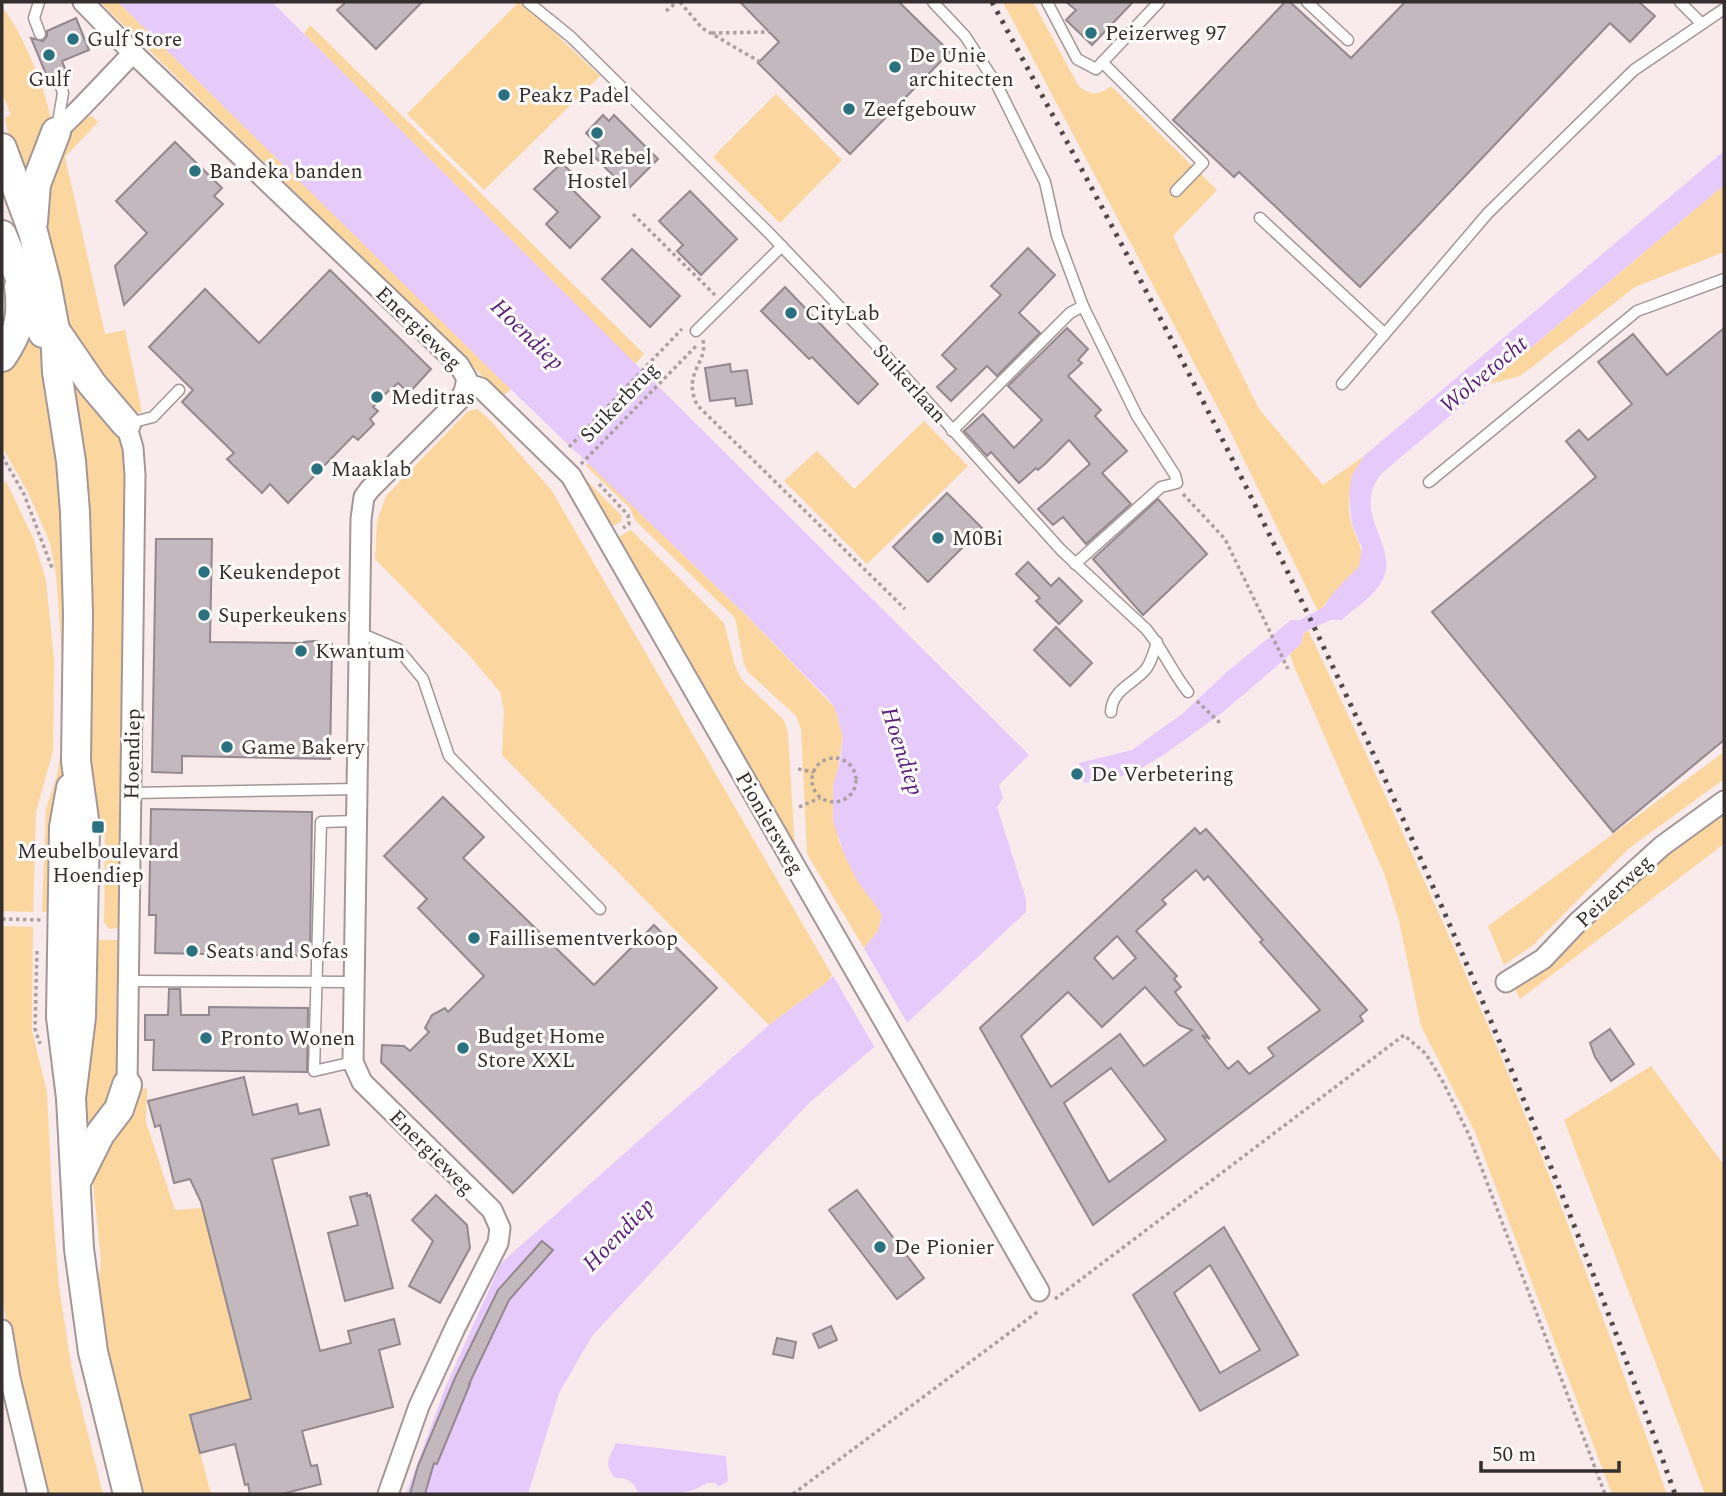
<svg xmlns="http://www.w3.org/2000/svg" width="1726" height="1496" font-family="Spectral,serif">
<style>
.green{fill:#fbd79f}
.water{fill:#e5cafb}
.pier{fill:#f9eaeb}
.building{fill:#c3b8be;stroke:#93888e;stroke-width:2;fill-rule:evenodd}
.lines{fill:none;stroke-linecap:round;stroke-linejoin:round}
.lane-casing{stroke:#a49697;stroke-width:13}
.street-casing{stroke:#a49697;stroke-width:23}
.secondary-casing{stroke:#a49697;stroke-width:32}
.path{stroke:#ab9fa0;stroke-width:3.5;stroke-dasharray:3.5 3.5;stroke-linecap:butt}
.lane{stroke:#fff;stroke-width:10}
.street{stroke:#fff;stroke-width:19}
.secondary{stroke:#fff;stroke-width:28}
.rail{stroke:#504849;stroke-width:5;stroke-dasharray:3.5 7;stroke-linecap:butt}
.poi-dot{fill:#2b717f;stroke:#fefbfb;stroke-width:2.5}
.labels{text-anchor:middle;stroke-width:6;stroke-linejoin:round;paint-order:stroke}
.poi-label{font-size:21px;fill:#342e2f;stroke:#fefbfb;text-anchor:start}
.street-label{font-size:21px;fill:#342e2f;stroke:#fefbfb}
.water-label{font-size:23px;font-style:italic;fill:#5a207c;stroke:#fefbfb}
</style>
<rect width="100%" height="100%" fill="#f9eaeb"/>
<g class="green">
<path d="M 100,2 L 118,2 L 511,389 L 503,396 Z"/>
<path d="M 519,2 L 531,10 L 600,76 L 484,190 L 407,114 Z"/>
<path d="M 1003,2 L 1033,2 L 1079,87 C 1092,95 1099,96 1111,86 L 1217,190 L 1173,236 L 1259,409 L 1323,485 L 1364,456 C 1351,478 1345,496 1351,523 C 1355,539 1368,551 1358,568 C 1353,577 1342,584 1335,591 C 1328,598 1326,606 1318,611 L 1227,425 Z"/>
<path d="M 2,7 C 20,27 50,97 51,124 L 32,186 L 15,169 L 5,118 L 11,115 L 2,93 Z"/>
<path d="M 310,25 L 644,354 L 635,364 L 304,34 Z"/>
<path d="M 776,94 L 842,160 L 780,223 L 713,157 Z"/>
<path d="M 92,116 L 98,122 L 65,157 L 105,334 L 125,330 L 142,412 L 129,415 L 72,332 L 43,208 L 68,133 L 83,118 Z"/>
<path d="M 1724,185 L 1724,252 L 1635,287 L 1520,376 L 1488,384 Z"/>
<path d="M 24,325 L 41,346 L 55,423 L 64,531 L 65,767 L 59,821 L 56,912 L 42,912 L 46,809 L 57,775 L 61,750 L 62,657 L 56,574 L 50,543 L 28,492 L 2,447 L 2,370 Z"/>
<path d="M 67,365 L 129,449 L 122,928 L 109,929 L 104,922 L 105,826 L 96,825 L 87,780 Z"/>
<path d="M 477,409 L 490,420 L 552,491 L 832,975 L 827,982 L 769,1025 L 502,755 L 504,711 L 500,692 L 468,654 L 375,559 L 377,521 L 386,496 L 468,411 Z"/>
<path d="M 924,421 L 968,466 L 867,564 L 784,481 L 817,451 L 854,489 Z"/>
<path d="M 588,463 L 749,618 L 835,708 L 843,737 L 838,766 L 838,839 L 858,882 L 876,903 L 882,916 L 878,931 L 864,948 L 807,854 L 801,729 L 796,716 L 748,672 L 744,664 L 735,618 L 636,521 L 629,507 L 586,466 Z"/>
<path d="M 580,474 L 622,516 L 621,522 L 608,528 Z"/>
<path d="M 6,481 L 34,540 L 46,581 L 54,660 L 53,751 L 36,812 L 33,912 L 2,911 L 2,485 Z"/>
<path d="M 631,530 L 724,623 L 735,666 L 742,680 L 784,720 L 788,733 L 795,851 L 615,539 Z"/>
<path d="M 1308,630 C 1376,774 1443,918 1504,1064 C 1563,1206 1615,1350 1667,1494 L 1612,1494 L 1475,1132 L 1421,1026 L 1399,921 L 1384,873 L 1294,666 L 1290,654 L 1301,644 L 1302,635 Z"/>
<path d="M 1724,752 L 1724,779 L 1628,849 L 1532,946 L 1504,965 L 1488,926 Z"/>
<path d="M 1724,808 L 1724,844 L 1520,999 L 1511,980 Z"/>
<path d="M 2,926 L 33,927 L 32,1031 L 47,1092 L 52,1198 L 59,1287 L 72,1370 L 103,1494 L 43,1494 L 8,1334 L 2,1293 Z"/>
<path d="M 87,940 L 123,940 L 121,1084 L 90,1140 L 81,1118 Z"/>
<path d="M 1651,1066 L 1724,1165 L 1724,1494 L 1705,1494 L 1564,1120 Z"/>
<path d="M 132,1087 L 147,1089 L 146,1122 L 175,1210 L 203,1208 L 251,1399 L 190,1414 L 211,1494 L 143,1494 L 115,1389 L 97,1299 L 101,1261 L 93,1182 L 94,1167 Z"/>
</g>
<g class="water">
<path d="M 118,2 L 272,2 L 1029,755 L 999,785 L 1003,798 L 997,807 L 1026,899 L 1026,912 L 906,1024 L 901,1024 L 809,1103 L 592,1336 L 559,1393 L 528,1494 L 406,1494 L 446,1386 L 501,1263 L 769,1025 L 827,982 L 864,948 L 878,931 L 882,916 L 879,910 L 858,882 L 845,856 L 833,821 L 833,786 L 840,761 L 843,737 L 835,708 L 828,699 L 749,618 L 501,380 Z"/>
<path d="M 1724,151 L 1724,185 L 1381,474 C 1348,517 1407,550 1378,587 C 1369,600 1353,609 1342,620 L 1331,620 L 1304,632 L 1301,644 L 1278,665 L 1223,712 L 1165,754 L 1135,772 L 1106,781 L 1084,783 L 1079,763 L 1132,750 L 1182,714 L 1229,670 L 1291,620 L 1300,620 L 1324,607 L 1332,594 L 1359,566 L 1362,548 L 1352,525 L 1349,493 L 1352,475 L 1364,456 Z"/>
<path d="M 616,1443 L 726,1456 L 728,1481 L 718,1487 L 716,1483 L 707,1483 C 689,1496 662,1494 639,1494 C 633,1482 629,1477 615,1478 C 603,1464 609,1458 616,1443 Z"/>
</g>
<path class="pier" d="M 862,945 L 909,1026 L 902,1027 L 876,1050 L 831,972 Z"/>
<g class="building">
<path d="M 346,2 L 422,2 L 376,49 L 337,10 Z"/>
<path d="M 740,2 L 899,2 L 950,52 L 850,154 L 758,63 L 779,42 Z"/>
<path d="M 1066,2 L 1133,2 L 1092,45 L 1066,20 L 1076,10 Z"/>
<path d="M 1285,2 L 1290,2 L 1351,58 L 1405,2 L 1639,2 L 1655,16 L 1630,42 L 1610,23 L 1360,287 L 1239,172 L 1234,177 L 1173,120 Z"/>
<path d="M 76,18 L 89,50 L 62,61 L 68,76 L 56,73 L 50,84 L 31,38 L 43,41 L 47,36 L 47,31 Z"/>
<path d="M 603,115 L 609,121 L 614,115 L 658,159 L 627,190 L 591,153 L 599,146 L 586,133 Z"/>
<path d="M 175,142 L 222,188 L 214,196 L 223,204 L 124,305 L 115,266 L 147,233 L 116,201 Z"/>
<path d="M 562,163 L 577,178 L 569,186 L 600,217 L 570,248 L 546,224 L 558,212 L 534,189 Z"/>
<path d="M 690,191 L 737,239 L 701,275 L 677,251 L 683,245 L 659,221 Z"/>
<path d="M 1028,248 L 1055,275 L 1019,313 L 1040,333 L 997,376 L 987,366 L 951,401 L 937,387 L 956,369 L 942,355 L 1001,295 L 991,286 Z"/>
<path d="M 632,249 L 680,296 L 650,327 L 602,279 Z"/>
<path d="M 330,270 L 431,369 L 409,393 L 398,383 L 384,395 L 373,407 L 378,411 L 370,419 L 374,424 L 358,440 L 353,436 L 288,503 L 270,484 L 262,493 L 227,459 L 234,453 L 182,402 L 193,390 L 149,347 L 205,289 L 259,343 Z"/>
<path d="M 785,287 L 878,384 L 858,404 L 812,357 L 809,359 L 761,311 Z"/>
<path d="M 1067,328 L 1088,349 L 1078,360 L 1082,363 L 1068,376 L 1101,410 L 1095,416 L 1127,451 L 1102,473 L 1131,504 L 1086,544 L 1063,517 L 1053,525 L 1038,509 L 1090,464 L 1069,440 L 1046,463 L 1038,470 L 1036,468 L 1019,483 L 991,452 L 987,456 L 964,431 L 983,414 L 1014,448 L 1042,420 L 1008,386 Z"/>
<path d="M 1724,328 L 1724,740 L 1613,832 L 1432,612 L 1596,477 L 1566,441 L 1579,430 L 1588,440 L 1632,404 L 1598,362 L 1633,334 L 1667,375 Z"/>
<path d="M 730,364 L 731,372 L 747,370 L 752,404 L 736,406 L 735,398 L 710,401 L 705,368 Z"/>
<path d="M 947,493 L 982,528 L 928,582 L 893,547 Z"/>
<path d="M 1158,499 L 1207,554 L 1143,615 L 1093,559 Z"/>
<path d="M 156,539 L 212,539 L 210,642 L 304,643 L 304,642 L 314,641 L 332,644 L 330,759 L 182,756 L 182,773 L 152,772 Z"/>
<path d="M 1028,562 L 1051,586 L 1059,578 L 1082,601 L 1059,624 L 1036,601 L 1040,598 L 1016,574 Z"/>
<path d="M 1056,627 L 1092,663 L 1070,686 L 1034,650 Z"/>
<path d="M 443,797 L 484,837 L 463,858 L 594,985 L 654,925 L 717,988 L 513,1193 L 381,1062 L 382,1045 L 404,1046 L 410,1051 L 429,1032 L 425,1028 L 432,1015 L 445,1008 L 448,1012 L 484,976 L 418,908 L 427,899 L 384,856 Z"/>
<path d="M 151,809 L 312,812 L 310,956 L 155,953 L 156,915 L 149,915 Z"/>
<path d="M 1195,828 L 1200,834 L 1206,829 L 1367,1010 L 1360,1016 L 1363,1021 L 1093,1225 L 980,1028 ZM 1196,870 L 1204,880 L 1208,876 L 1263,940 L 1260,942 L 1320,1010 L 1268,1048 L 1274,1056 L 1249,1074 L 1238,1061 L 1228,1069 L 1202,1035 L 1210,1039 L 1175,992 L 1181,987 L 1174,979 L 1177,976 L 1136,931 L 1166,904 L 1162,900 ZM 1117,936 L 1136,958 L 1113,979 L 1094,958 ZM 1145,987 L 1179,1025 L 1192,1030 L 1144,1066 L 1120,1034 L 1051,1087 L 1021,1036 L 1068,992 L 1102,1027 ZM 1111,1068 L 1166,1140 L 1109,1182 L 1064,1103 Z"/>
<path d="M 169,989 L 180,989 L 181,1015 L 209,1015 L 209,1007 L 308,1008 L 307,1072 L 153,1070 L 154,1040 L 145,1040 L 145,1015 L 168,1015 Z"/>
<path d="M 1610,1029 L 1634,1064 L 1611,1081 L 1595,1057 L 1590,1043 Z"/>
<path d="M 244,1077 L 253,1115 L 297,1104 L 299,1114 L 320,1109 L 329,1145 L 272,1159 L 320,1351 L 351,1343 L 348,1331 L 394,1319 L 400,1344 L 379,1350 L 393,1407 L 302,1431 L 311,1466 L 317,1465 L 321,1484 L 282,1494 L 250,1494 L 248,1484 L 245,1485 L 235,1444 L 200,1453 L 190,1415 L 251,1399 L 201,1202 L 190,1179 L 174,1183 L 160,1125 L 155,1127 L 148,1101 Z"/>
<path d="M 857,1190 L 924,1278 L 897,1299 L 829,1210 Z"/>
<path d="M 367,1193 L 367,1196 L 370,1195 L 393,1288 L 345,1301 L 328,1233 L 358,1225 L 350,1197 Z"/>
<path d="M 436,1195 L 467,1225 L 470,1248 L 440,1303 L 409,1286 L 433,1241 L 412,1220 Z"/>
<path d="M 1224,1227 L 1298,1355 L 1200,1411 L 1133,1295 ZM 1210,1265 L 1260,1350 L 1220,1373 L 1174,1293 Z"/>
<path d="M 542,1241 L 553,1250 L 509,1300 L 469,1384 L 470,1384 L 437,1464 L 434,1463 L 425,1494 L 410,1494 L 418,1466 L 455,1378 L 498,1290 Z"/>
<path d="M 831,1326 L 837,1340 L 819,1348 L 813,1334 Z"/>
<path d="M 777,1338 L 796,1342 L 793,1358 L 773,1354 Z"/>
</g>
<g class="lines">
<g class="lane-casing">
<g id="lane">
<path d="M 39,2 L 34,18 L 40,34"/>
<path d="M 528,2 L 571,37 L 770,234 L 879,348 L 1061,550 L 1146,629 C 1163,649 1172,672 1188,692"/>
<path d="M 933,2 L 965,36 L 997,85 L 1045,182 L 1057,236 L 1083,306 L 1137,416 L 1175,475 L 1177,483 L 1161,487 L 1075,564"/>
<path d="M 1047,2 L 1077,59 L 1096,69 L 1159,2"/>
<path d="M 1307,2 L 1348,40"/>
<path d="M 1680,2 L 1702,24"/>
<path d="M 1102,62 L 1203,163 L 1176,191"/>
<path d="M 57,128 L 63,93 L 59,80"/>
<path d="M 1260,218 L 1385,334"/>
<path d="M 696,331 L 782,246"/>
<path d="M 1342,384 L 1488,213 L 1634,70 L 1724,9"/>
<path d="M 126,424 L 153,417 L 179,390"/>
<path d="M 952,431 L 1070,313 L 1083,306"/>
<path d="M 1429,482 L 1637,311 L 1724,279"/>
<path d="M 360,633 L 398,649 L 423,679 L 449,756 L 600,909"/>
<path d="M 1111,712 C 1112,689 1134,684 1146,669 C 1152,661 1154,651 1157,642"/>
<path d="M 132,793 L 358,789"/>
<path d="M 128,981 L 354,982"/>
<path d="M 353,1062 L 314,1071 L 321,822 L 357,821"/>
</g>
</g>
<g class="street-casing">
<g id="street">
<path d="M 83,2 L 133,53 L 459,365 L 467,379 L 464,392 L 459,400 L 370,489 L 364,497 L 361,519 L 353,1062 L 362,1082 L 492,1210 L 500,1228 L 498,1243 L 456,1326 L 419,1406 L 388,1494"/>
<path d="M 56,132 C 83,107 107,80 133,53"/>
<path d="M 467,384 L 481,388 L 571,476 L 1039,1291"/>
<path d="M 126,424 L 133,448 L 135,475 L 127,1085"/>
<path d="M 1506,982 L 1543,959 L 1579,921 L 1662,846 L 1724,801"/>
<path d="M 2,1330 L 10,1378 L 38,1494"/>
</g>
</g>
<g class="secondary-casing">
<g id="secondary">
<path d="M 2,148 L 33,232 L 46,282 L 55,330 L 57,372 L 71,461 L 75,512 L 78,614 L 76,761 L 85,827 L 81,1017 L 71,1098"/>
<path d="M 33,222 L 36,184 L 56,132"/>
<path d="M 2,235 L 43,333"/>
<path d="M 57,333 L 92,384 L 126,424"/>
<path d="M 2,357 C 19,332 23,317 19,286"/>
<path d="M 71,788 L 64,827 L 61,1017 L 71,1098 L 79,1249 L 93,1352 L 128,1494"/>
<path d="M 76,1182 L 100,1134 L 119,1109 L 127,1085"/>
</g>
</g>
<g class="path">
<path d="M 680,2 L 702,28 L 760,62"/>
<path d="M 666,11 L 677,2"/>
<path d="M 712,33 L 770,32"/>
<path d="M 633,214 L 715,295"/>
<path d="M 703,340 C 708,364 682,372 697,405 L 905,609"/>
<path d="M 569,447 L 682,329"/>
<path d="M 2,456 L 24,494 L 52,568"/>
<path d="M 581,464 L 698,344"/>
<path d="M 599,484 L 628,515 L 629,524 L 623,528"/>
<path d="M 1183,494 L 1225,539 L 1288,669"/>
<path d="M 1197,701 L 1221,724"/>
<circle cx="834" cy="780" r="22"/>
<path d="M 798,769 L 814,772"/>
<path d="M 799,807 L 820,798"/>
<path d="M 2,919 L 42,920"/>
<path d="M 37,951 L 35,1029 L 40,1044"/>
<path d="M 1055,1299 L 1404,1035 L 1426,1054 L 1443,1082 L 1469,1135 L 1605,1494"/>
<path d="M 793,1494 L 1040,1310"/>
</g>
<use href="#lane" class="lane"/>
<use href="#street" class="street"/>
<use href="#secondary" class="secondary"/>
<path class="rail" d="M 992,2 C 1088,181 1185,360 1274,544 C 1425,853 1559,1170 1675,1494"/>
</g>
<g class="poi-dot">
<circle cx="1091" cy="33" r="7"/>
<circle cx="73" cy="39" r="7"/>
<circle cx="49" cy="55" r="7"/>
<circle cx="895" cy="67" r="7"/>
<circle cx="504" cy="95" r="7"/>
<circle cx="849" cy="109" r="7"/>
<circle cx="597" cy="133" r="7"/>
<circle cx="195" cy="171" r="7"/>
<circle cx="791" cy="313" r="7"/>
<circle cx="377" cy="397" r="7"/>
<circle cx="317" cy="469" r="7"/>
<circle cx="938" cy="538" r="7"/>
<circle cx="204" cy="572" r="7"/>
<circle cx="204" cy="615" r="7"/>
<circle cx="301" cy="651" r="7"/>
<circle cx="227" cy="747" r="7"/>
<circle cx="1077" cy="774" r="7"/>
<rect x="91" y="820" width="14" height="14" rx="3.5"/>
<circle cx="474" cy="938" r="7"/>
<circle cx="192" cy="951" r="7"/>
<circle cx="206" cy="1038" r="7"/>
<circle cx="463" cy="1048" r="7"/>
<circle cx="880" cy="1247" r="7"/>
</g>
<g class="labels">
<g class="poi-label">
<text x="1105" y="40">Peizerweg 97</text>
<text x="87" y="46">Gulf Store</text>
<text x="909" y="62">De Unie<tspan x="909" dy="24">architecten</tspan></text>
<text x="49" y="86" text-anchor="middle">Gulf</text>
<text x="518" y="102">Peakz Padel</text>
<text x="863" y="116">Zeefgebouw</text>
<text x="597" y="164" text-anchor="middle">Rebel Rebel<tspan x="597" dy="24">Hostel</tspan></text>
<text x="209" y="178">Bandeka banden</text>
<text x="805" y="320">CityLab</text>
<text x="391" y="404">Meditras</text>
<text x="331" y="476">Maaklab</text>
<text x="952" y="545">M0Bi</text>
<text x="218" y="579">Keukendepot</text>
<text x="218" y="622">Superkeukens</text>
<text x="315" y="658">Kwantum</text>
<text x="241" y="754">Game Bakery</text>
<text x="1091" y="781">De Verbetering</text>
<text x="98" y="858" text-anchor="middle">Meubelboulevard<tspan x="98" dy="24">Hoendiep</tspan></text>
<text x="488" y="945">Faillisementverkoop</text>
<text x="206" y="958">Seats and Sofas</text>
<text x="477" y="1043">Budget Home<tspan x="477" dy="24">Store XXL</tspan></text>
<text x="220" y="1045">Pronto Wonen</text>
<text x="894" y="1254">De Pionier</text>
</g>
<g class="street-label">
<text transform="translate(419 328) rotate(44)" y="7">Energieweg</text>
<text transform="translate(910 383) rotate(48)" y="7">Suikerlaan</text>
<text transform="translate(619 402) rotate(-46)" y="7">Suikerbrug</text>
<text transform="translate(132 754) rotate(-89)" y="7">Hoendiep</text>
<text transform="translate(770 823) rotate(60)" y="7">Pioniersweg</text>
<text transform="translate(1614 891) rotate(-43)" y="7">Peizerweg</text>
<text transform="translate(432 1152) rotate(45)" y="7">Energieweg</text>
</g>
<g class="water-label">
<text transform="translate(528 334) rotate(44)" y="8">Hoendiep</text>
<text transform="translate(1483 374) rotate(-40)" y="8">Wolvetocht</text>
<text transform="translate(903 751) rotate(72)" y="8">Hoendiep</text>
<text transform="translate(618 1234) rotate(-46)" y="8">Hoendiep</text>
</g>
</g>
<rect width="1726" height="1496" fill="none" stroke="#342e2f" stroke-width="7"/>
<path d="M1481 1461v10h138v-10" fill="none" stroke="#342e2f" stroke-width="3.5"/>
<text x="1492" y="1461" font-size="21" fill="#342e2f" stroke="#fefbfb" stroke-width="5" paint-order="stroke">50 m</text>
</svg>
